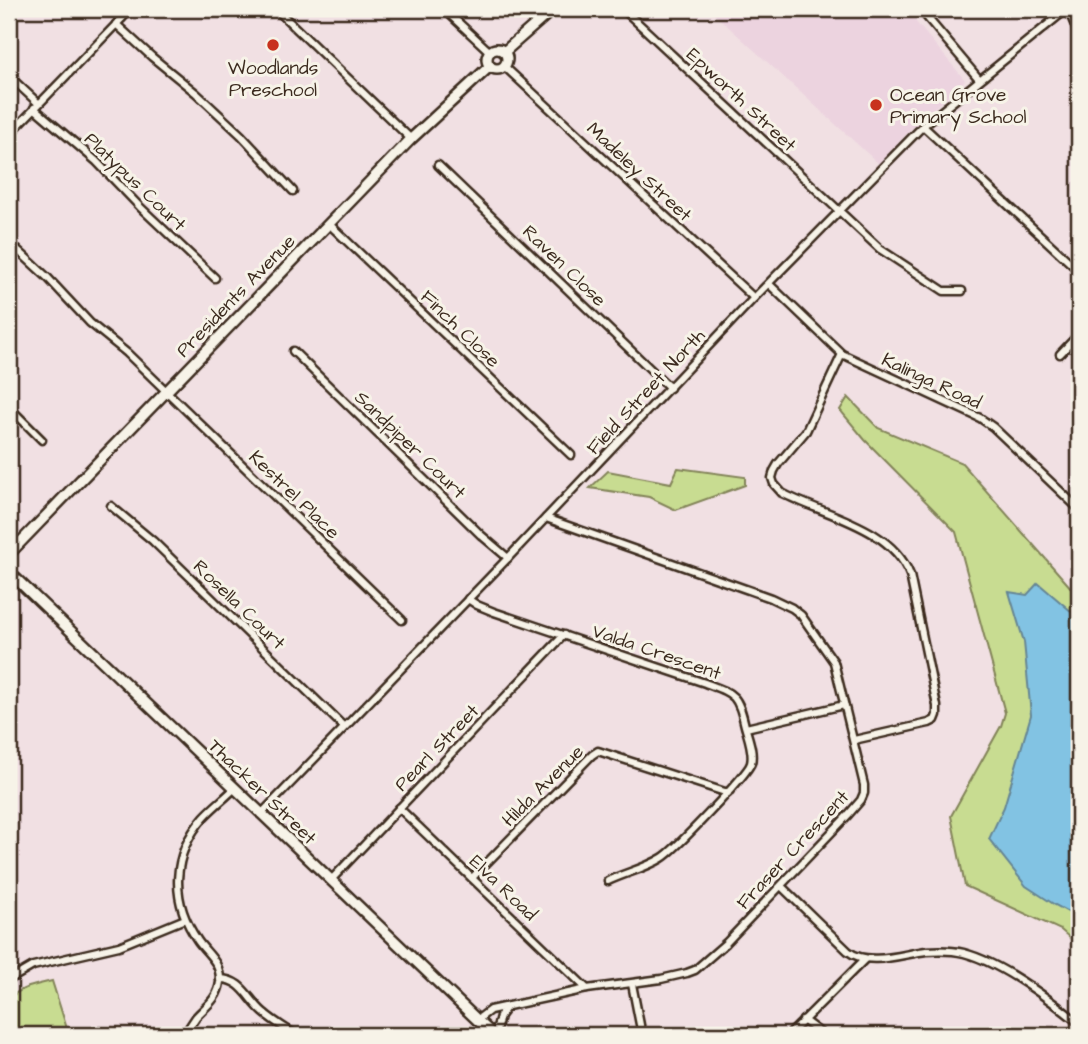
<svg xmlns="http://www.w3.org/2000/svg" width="1088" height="1044" font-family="'Architects Daughter',sans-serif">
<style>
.built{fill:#ecd3df}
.green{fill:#c8dc91;stroke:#828358;stroke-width:2}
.water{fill:#82c3e3;stroke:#668694;stroke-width:2}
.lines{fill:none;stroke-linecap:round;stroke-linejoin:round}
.street-casing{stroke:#3b2a1e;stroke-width:11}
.secondary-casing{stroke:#3b2a1e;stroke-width:14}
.street{stroke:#f7f3e8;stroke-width:6}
.secondary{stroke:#f7f3e8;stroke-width:9}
.poi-dot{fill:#c8321e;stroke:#f7f3e8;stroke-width:2.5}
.labels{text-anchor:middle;stroke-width:6;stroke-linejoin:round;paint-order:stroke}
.poi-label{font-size:19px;fill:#3b2a1e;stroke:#f7f3e8}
.street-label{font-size:19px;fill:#3b2a1e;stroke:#f7f3e8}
</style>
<rect width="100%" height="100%" fill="#f1e0e3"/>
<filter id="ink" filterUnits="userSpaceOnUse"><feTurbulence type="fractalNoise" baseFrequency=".0143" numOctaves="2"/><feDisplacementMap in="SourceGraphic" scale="14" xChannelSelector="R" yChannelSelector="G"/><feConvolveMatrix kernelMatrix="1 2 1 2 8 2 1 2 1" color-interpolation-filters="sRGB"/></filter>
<g filter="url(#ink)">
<path class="built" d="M 709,9 L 905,9 L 965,80 L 910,130 L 879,164 Z"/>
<g class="green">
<path d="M 848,397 L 878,428 L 962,463 L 1079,597 L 1079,946 L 1061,930 L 965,886 L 951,816 L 1001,726 L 1005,713 L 956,532 L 865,440 L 840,410 Z"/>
<path d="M 678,468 L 745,477 L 745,485 L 676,510 L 649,497 L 590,488 L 608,471 L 671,483 Z"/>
<path d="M 52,981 L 69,1035 L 9,1035 L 9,999 C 20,987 36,985 52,981 Z"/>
</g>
<path class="water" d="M 1038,583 L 1079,618 L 1079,918 L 1055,905 L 1026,886 L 989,839 L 1004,807 L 1031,715 L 1024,642 L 1009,592 L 1027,595 Z"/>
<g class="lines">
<g class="street-casing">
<g id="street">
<path d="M 109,9 L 122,18"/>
<path d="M 276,9 L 411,139"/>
<path d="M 444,9 L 490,52"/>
<path d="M 623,9 L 880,249 L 944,291 L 962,291"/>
<path d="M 920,9 L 979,79"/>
<path d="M 1068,9 L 1079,35"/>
<path d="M 116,24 L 152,57 L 196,93 L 241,135 L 293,191"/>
<path d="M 504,66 L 754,298"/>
<path d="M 9,76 L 38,103"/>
<path d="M 34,108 L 96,161 L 140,207 L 215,278"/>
<path d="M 923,126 L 1079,271"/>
<path d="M 9,135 L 131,9"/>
<path d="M 438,165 L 670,388"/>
<path d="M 329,224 L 571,455"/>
<path d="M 9,242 L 48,278 L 90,323 L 127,353 L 402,620"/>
<path d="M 769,284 L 842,354 L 980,418 L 993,427 L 1079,509"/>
<path d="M 293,351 L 481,535 L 508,558"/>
<path d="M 842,354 L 806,431 L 778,464 L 774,471 L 772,478 L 774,484 L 782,493 C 824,515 891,526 910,575 L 937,706 L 937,715 L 935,720 L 929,723 L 854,740"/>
<path d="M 1060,354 L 1079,334"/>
<path d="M 9,407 L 42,440"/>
<path d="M 111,506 L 153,541 L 344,727"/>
<path d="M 468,599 L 477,605 L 494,612 L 705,683 C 734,694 738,694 745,726 C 748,737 754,752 751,763 C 748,774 674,851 662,858 C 646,868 625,873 608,881"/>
<path d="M 746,728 L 844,705"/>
<path d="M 399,808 L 587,989"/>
<path d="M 262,813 L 508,558 L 754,298 L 923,126 L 1067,9"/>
<path d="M 472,878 L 592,755 L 598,751 L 728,793"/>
<path d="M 331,880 L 564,635"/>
<path d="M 781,886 L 848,951 C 867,967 903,954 926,951 C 939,950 952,950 964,953 C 1002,963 1048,998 1079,1023"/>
<path d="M 220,979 C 242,979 248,999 263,1012 C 273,1021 285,1028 296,1035"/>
<path d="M 9,980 L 33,966 L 119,946 L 185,919"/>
<path d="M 632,984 L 642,1035"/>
<path d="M 477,1020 L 490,1010 L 587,989 L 661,979 L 687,973 L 695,970 L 726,943 L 848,815 L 861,800 L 864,793 L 864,785 L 834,662 L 801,615 L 792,608 L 771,598 L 546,518"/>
<path d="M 803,1020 L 823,1035"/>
<path d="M 184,1035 C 188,1029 192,1023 196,1017 C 206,1006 218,999 220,982 C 221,962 208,955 198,941 C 170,901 171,855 204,817 C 213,807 225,798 235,788"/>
<path d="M 495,1035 L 500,1016 L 506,1008"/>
<path d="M 789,1035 L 865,959"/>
</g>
</g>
<g class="secondary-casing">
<g id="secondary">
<circle cx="497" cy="59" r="10"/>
<path d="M 504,52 L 553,9"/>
<path d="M 9,554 L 411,139 L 490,66"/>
<path d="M 9,572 L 493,1035"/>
</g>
</g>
<use href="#street" class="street"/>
<use href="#secondary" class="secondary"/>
</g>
</g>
<g class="poi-dot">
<circle cx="273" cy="45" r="7"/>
<circle cx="876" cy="105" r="7"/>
</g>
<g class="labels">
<g class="poi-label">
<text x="273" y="74">Woodlands<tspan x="273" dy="22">Preschool</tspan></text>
<text x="890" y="101" text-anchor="start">Ocean Grove<tspan x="890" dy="22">Primary School</tspan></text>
</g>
<g class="street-label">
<text transform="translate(742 99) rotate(43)" y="7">Epworth Street</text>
<text transform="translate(640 171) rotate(43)" y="7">Madeley Street</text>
<text transform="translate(136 181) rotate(44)" y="7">Platypus Court</text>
<text transform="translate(565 265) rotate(44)" y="7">Raven Close</text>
<text transform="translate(235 295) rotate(-46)" y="7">Presidents Avenue</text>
<text transform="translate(461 328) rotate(44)" y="7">Finch Close</text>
<text transform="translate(932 380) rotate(25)" y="7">Kalinga Road</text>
<text transform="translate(645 391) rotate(-47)" y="7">Field Street North</text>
<text transform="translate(411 444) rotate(44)" y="7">Sandpiper Court</text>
<text transform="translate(295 494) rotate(44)" y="7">Kestrel Place</text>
<text transform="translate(240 604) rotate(44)" y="7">Rosella Court</text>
<text transform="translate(657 651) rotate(19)" y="7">Valda Crescent</text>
<text transform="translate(436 747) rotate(-46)" y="7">Pearl Street</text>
<text transform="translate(542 785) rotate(-45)" y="7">Hilda Avenue</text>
<text transform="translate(263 791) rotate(44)" y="7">Thacker Street</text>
<text transform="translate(792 849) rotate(-47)" y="7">Fraser Crescent</text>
<text transform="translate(504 887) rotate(44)" y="7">Elva Road</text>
</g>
</g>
<rect width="1088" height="1044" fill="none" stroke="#f7f3e8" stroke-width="35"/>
<rect x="18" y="18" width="1053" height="1009" fill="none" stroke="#3b2a1e" stroke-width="2.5" filter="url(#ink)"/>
</svg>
